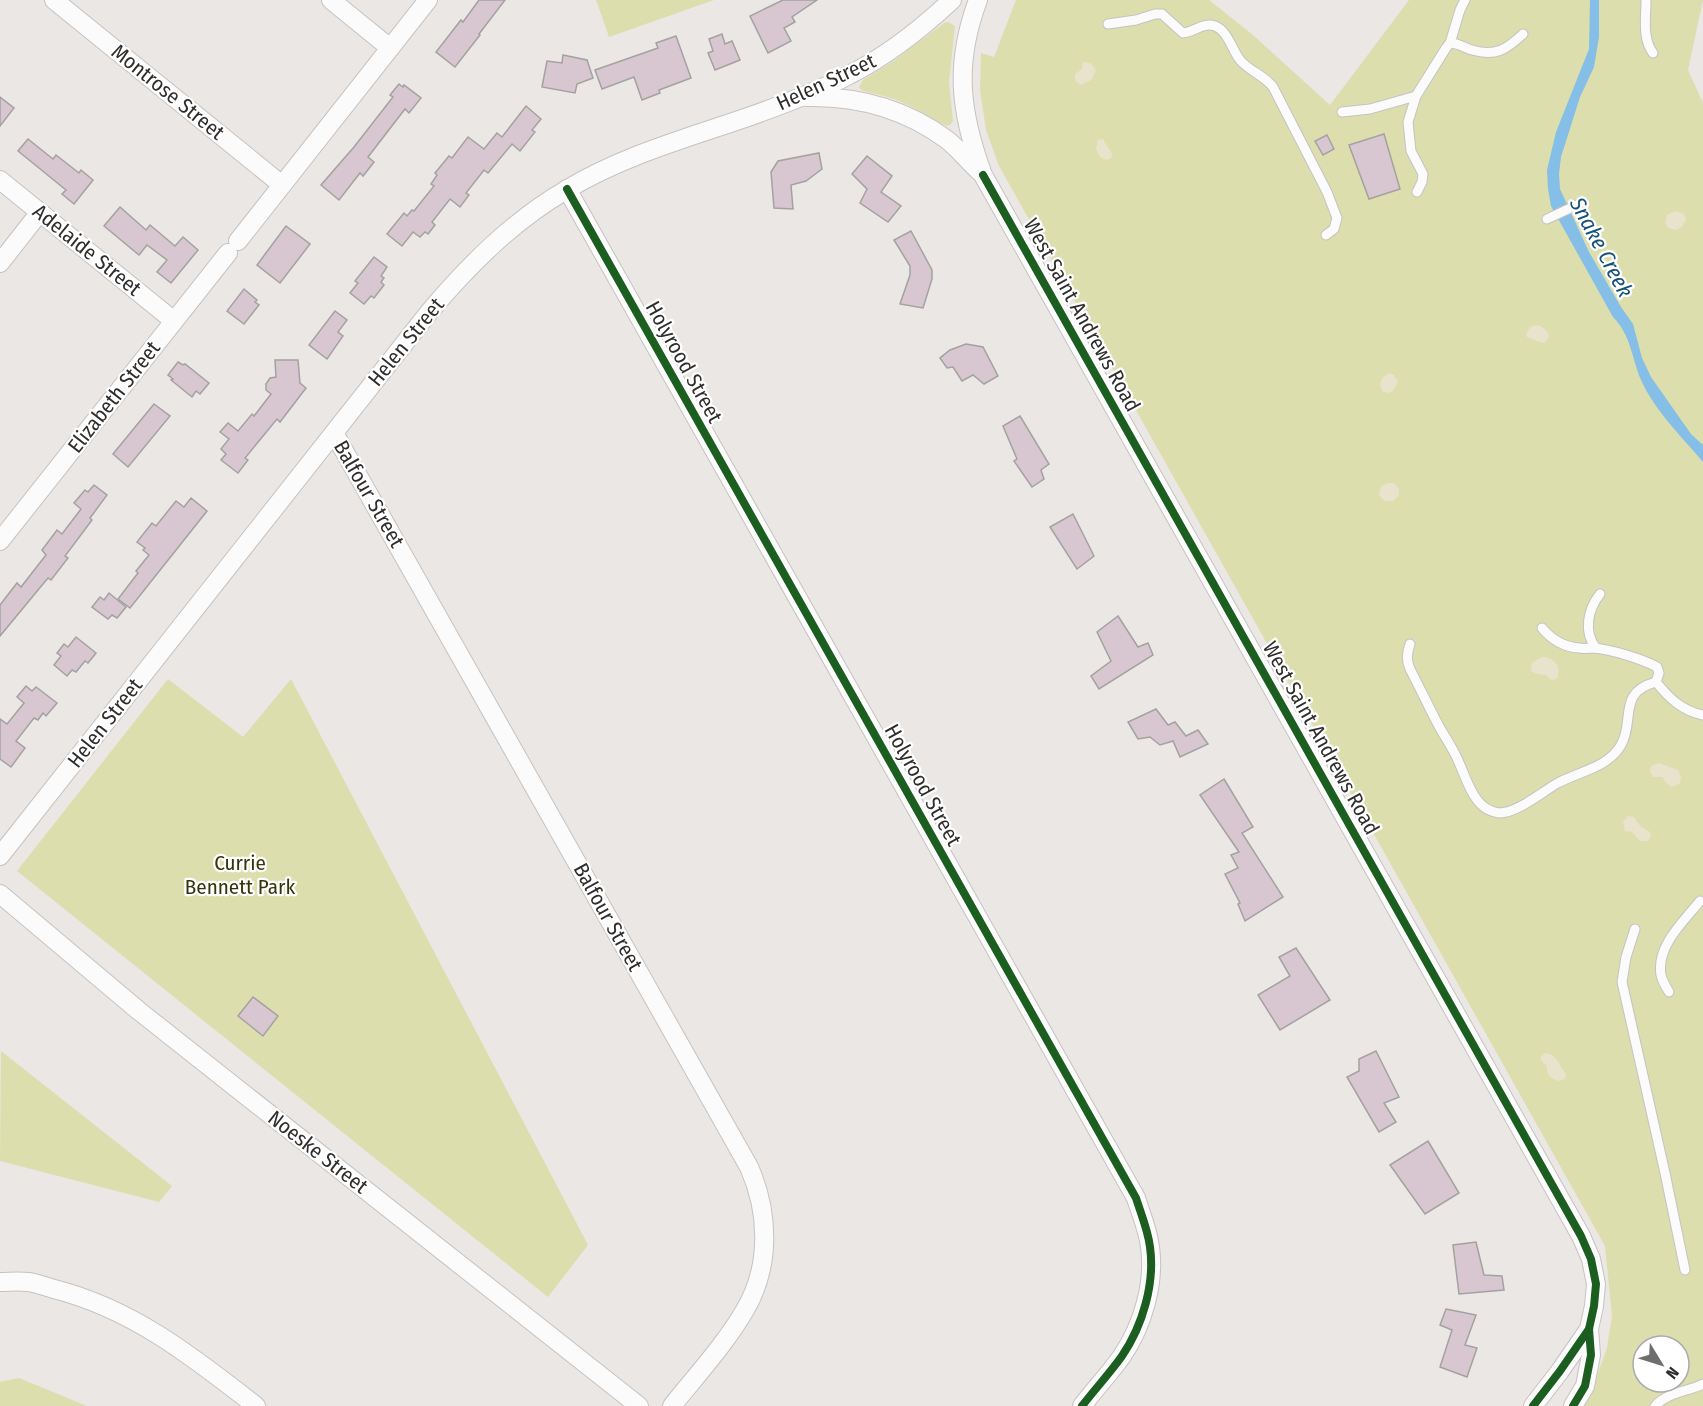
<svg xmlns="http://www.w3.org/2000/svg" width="1703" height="1406" font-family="'Fira Sans Condensed',sans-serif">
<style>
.green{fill:#dddeae;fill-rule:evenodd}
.sand{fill:#e9e2cd}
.water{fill:#85bee7}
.building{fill:#d8c7d0;stroke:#a4a2a1;stroke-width:1.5}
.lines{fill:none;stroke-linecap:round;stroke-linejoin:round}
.lane-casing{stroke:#c5c3c1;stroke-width:11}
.street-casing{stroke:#c5c3c1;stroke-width:20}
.lane{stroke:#fcfbfb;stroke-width:9}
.street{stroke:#fcfbfb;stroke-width:18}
.cycleway-casing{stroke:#fff;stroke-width:11}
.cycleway{stroke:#1b5e20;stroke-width:8}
.labels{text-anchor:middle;stroke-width:4.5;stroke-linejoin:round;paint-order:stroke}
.street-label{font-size:21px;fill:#2f2d2c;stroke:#fff}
.park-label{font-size:21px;fill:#35350c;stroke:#fff}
.water-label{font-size:22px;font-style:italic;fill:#145179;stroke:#fff}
</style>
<rect width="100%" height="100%" fill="#eae7e5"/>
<g class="green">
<path d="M 596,0 L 714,0 L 609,37 Z"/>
<path d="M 1016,0 L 1209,0 L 1253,35 L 1330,105 L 1409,0 L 1703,0 L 1688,70 L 1703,103 L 1703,1406 L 1582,1406 L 1589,1397 L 1607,1348 L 1612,1316 L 1605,1246 L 999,166 L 986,130 L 980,90 L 981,53 L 994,57 ZM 1643,1346 L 1679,1346 L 1679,1382 L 1643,1382 Z"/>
<path d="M 948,22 L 955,26 L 949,82 L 953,121 L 951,124 L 947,126 C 931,119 916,108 899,101 C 887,96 874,94 861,90 L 859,87 L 863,80 L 895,60 L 944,23 Z"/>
<path d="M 168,679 L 243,737 L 291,679 L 588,1245 L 548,1297 L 17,871 Z"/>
<path d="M 1,1051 L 172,1186 L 159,1202 L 0,1161 Z"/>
<path d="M 19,1378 L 87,1406 L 0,1406 L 0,1382 Z"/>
</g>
<g class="sand">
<path d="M 1083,62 L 1091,63 L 1096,70 L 1091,80 L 1081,85 L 1076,82 C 1073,71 1077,74 1082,69 Z"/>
<path d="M 1103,139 L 1112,154 L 1111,158 L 1107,160 L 1100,157 L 1096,149 L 1098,140 Z"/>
<path d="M 1675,211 L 1684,214 L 1686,219 L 1682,227 L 1676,230 L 1668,228 L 1665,222 L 1667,215 Z"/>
<path d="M 1537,325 C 1542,326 1549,331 1549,337 L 1545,342 L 1542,343 L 1527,337 L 1526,334 L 1530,327 Z"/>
<path d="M 1390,373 L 1394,375 L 1398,382 L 1393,391 L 1388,393 L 1382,391 L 1380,384 L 1383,377 Z"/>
<path d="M 1388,483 L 1394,483 L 1399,489 L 1399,495 L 1393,501 L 1384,501 L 1379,495 L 1381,486 Z"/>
<path d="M 1542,657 C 1554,657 1562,667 1557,679 L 1551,680 L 1546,675 L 1537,674 L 1531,671 L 1532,663 Z"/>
<path d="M 1659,763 L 1678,770 L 1681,777 L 1680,783 L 1672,787 L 1667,784 L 1662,777 L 1653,777 L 1650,772 L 1651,766 Z"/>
<path d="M 1628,816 L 1634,817 L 1640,826 L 1650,832 L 1651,837 L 1647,841 L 1640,841 L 1632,832 L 1625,831 L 1623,822 Z"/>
<path d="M 1545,1053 C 1557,1054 1559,1066 1566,1074 L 1565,1079 L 1558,1081 C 1550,1078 1546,1074 1547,1066 L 1541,1060 L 1541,1056 Z"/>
</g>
<path class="water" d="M 1590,0 L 1599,0 L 1599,37 L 1594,67 L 1580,97 L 1561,157 L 1559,174 L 1560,189 L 1589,252 L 1621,307 L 1633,324 L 1642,358 L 1651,377 L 1691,434 L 1703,445 L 1703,462 C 1682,437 1655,411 1641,380 C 1632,359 1631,335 1613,317 L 1551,206 L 1548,189 L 1547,170 L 1556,132 L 1589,49 Z"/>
<g class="building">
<path d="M 479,0 L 505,0 L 479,34 L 480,35 L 455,67 L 436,52 L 461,20 L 463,22 Z"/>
<path d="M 783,0 L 817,0 L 792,17 L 795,22 L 784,28 L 791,41 L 768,53 L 750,16 Z"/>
<path d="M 722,34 L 725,44 L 732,41 L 740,60 L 715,70 L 708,53 L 713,51 L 709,39 Z"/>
<path d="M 676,36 L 691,78 L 659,90 L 660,93 L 642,100 L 634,77 L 602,89 L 595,70 L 658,48 L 656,43 Z"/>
<path d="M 563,55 L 587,60 L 593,78 L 577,84 L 575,93 L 542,87 L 547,61 L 562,63 Z"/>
<path d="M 399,84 L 403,87 L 404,85 L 421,98 L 409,113 L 405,109 L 368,157 L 374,162 L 363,176 L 360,173 L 339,200 L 321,185 L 354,147 L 393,97 L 390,95 Z"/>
<path d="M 0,97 L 14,108 L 0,126 Z"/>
<path d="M 526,106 L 541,119 L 532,130 L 535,132 L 520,151 L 512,144 L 488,173 L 484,170 L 466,193 L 469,195 L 460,207 L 450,199 L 432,222 L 435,225 L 428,234 L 425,232 L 420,237 L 413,232 L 402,246 L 387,234 L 404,213 L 407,216 L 412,210 L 414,211 L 434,186 L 431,184 L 437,175 L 435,173 L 449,156 L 452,158 L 468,137 L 484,149 L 497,133 L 502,137 Z"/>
<path d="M 1384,134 L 1400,189 L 1369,199 L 1349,145 Z"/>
<path d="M 1327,135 L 1334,149 L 1323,155 L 1315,141 Z"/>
<path d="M 28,139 L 53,159 L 56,155 L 79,173 L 81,170 L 93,180 L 74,204 L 62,194 L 66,190 L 18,151 Z"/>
<path d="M 819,153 L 822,169 L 806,181 L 791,185 L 793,209 L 774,208 L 771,172 L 778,161 Z"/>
<path d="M 867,156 L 892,176 L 881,192 L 901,206 L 888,222 L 860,203 L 867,189 L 852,174 Z"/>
<path d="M 120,207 L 146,230 L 150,225 L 175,246 L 183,237 L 198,250 L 171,283 L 157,272 L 167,260 L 147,245 L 139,255 L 104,226 Z"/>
<path d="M 286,226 L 310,244 L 280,283 L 257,265 Z"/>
<path d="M 911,231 L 932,270 L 932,279 L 923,308 L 900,304 L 910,275 L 910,266 L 894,240 Z"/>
<path d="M 374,257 L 387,267 L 381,276 L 384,278 L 381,282 L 384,285 L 374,298 L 371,296 L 364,304 L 350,293 L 358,283 L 355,281 Z"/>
<path d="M 244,289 L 257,300 L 255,302 L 259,305 L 244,324 L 227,311 Z"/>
<path d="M 335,311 L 347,320 L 338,332 L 343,336 L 327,359 L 309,345 Z"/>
<path d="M 966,344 L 983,347 L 998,376 L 984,384 L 973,375 L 962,381 L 953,367 L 947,368 L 940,358 L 950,350 Z"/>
<path d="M 275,360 L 298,360 L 300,383 L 306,388 L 280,422 L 277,419 L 245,458 L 248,460 L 238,473 L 221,460 L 226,454 L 221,449 L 229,439 L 220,432 L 228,423 L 238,431 L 252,414 L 254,416 L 271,394 L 266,390 L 266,384 L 270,378 L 276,377 Z"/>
<path d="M 178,362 L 183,365 L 185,364 L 209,383 L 200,394 L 196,391 L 192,397 L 171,380 L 173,379 L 168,375 Z"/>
<path d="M 154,404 L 170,416 L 128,467 L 113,454 Z"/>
<path d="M 1020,416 L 1049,464 L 1041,470 L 1044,479 L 1032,487 L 1014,461 L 1017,459 L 1003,426 Z"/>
<path d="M 94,485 L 107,495 L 90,518 L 92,520 L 65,556 L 68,558 L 51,580 L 48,578 L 0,636 L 0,605 L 17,583 L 21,587 L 46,555 L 42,550 L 57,530 L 62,534 L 81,509 L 74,503 L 85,490 L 88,492 Z"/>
<path d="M 191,498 L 207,511 L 130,608 L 118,599 L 138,573 L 136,571 L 149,555 L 143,550 L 145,548 L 137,542 L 152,523 L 156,526 L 176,501 L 184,507 Z"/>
<path d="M 1073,514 L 1094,556 L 1077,569 L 1050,527 Z"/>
<path d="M 109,593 L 126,607 L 117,618 L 112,615 L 108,619 L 92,607 L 100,597 L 104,600 Z"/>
<path d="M 1118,616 L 1138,647 L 1148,643 L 1153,655 L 1099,689 L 1091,676 L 1111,661 L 1097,632 Z"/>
<path d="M 76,637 L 96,653 L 88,663 L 85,661 L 76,672 L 72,670 L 67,676 L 54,665 L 61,656 L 57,653 L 64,644 L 68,647 Z"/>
<path d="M 26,686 L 32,691 L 36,687 L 57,703 L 46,716 L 43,713 L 38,720 L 34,718 L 16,741 L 25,748 L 11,767 L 0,759 L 0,719 L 7,724 L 24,703 L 17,697 Z"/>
<path d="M 1156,709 L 1168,725 L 1175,722 L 1186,736 L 1198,730 L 1208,744 L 1180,757 L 1173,741 L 1160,745 L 1150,737 L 1138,739 L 1128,722 Z"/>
<path d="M 1224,779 L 1253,827 L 1242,833 L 1283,897 L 1245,921 L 1238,904 L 1240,903 L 1225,874 L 1238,868 L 1231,855 L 1239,852 L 1200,795 Z"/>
<path d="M 1296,948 L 1330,1000 L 1280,1030 L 1258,995 L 1290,976 L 1279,957 Z"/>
<path d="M 253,997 L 278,1016 L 263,1036 L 238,1016 Z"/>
<path d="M 1376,1051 L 1399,1097 L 1384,1103 L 1396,1122 L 1379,1132 L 1347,1077 L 1359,1071 L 1359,1059 Z"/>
<path d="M 1428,1141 L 1459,1193 L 1425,1214 L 1390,1165 Z"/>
<path d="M 1476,1242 L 1484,1275 L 1502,1276 L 1504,1290 L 1459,1294 L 1453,1245 Z"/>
<path d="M 1446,1309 L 1476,1315 L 1465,1345 L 1477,1348 L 1467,1377 L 1440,1367 L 1452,1330 L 1440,1325 Z"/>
</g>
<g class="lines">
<g class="lane-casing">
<g id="lane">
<path d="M 1646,0 C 1646,17 1642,39 1653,53"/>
<path d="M 1108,24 L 1136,20 L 1155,14 L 1162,14 L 1183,33 C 1194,32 1203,22 1215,26 C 1228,31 1232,50 1240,60 C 1249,71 1264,75 1273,87 L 1327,192 L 1337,218 L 1334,229 L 1326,235"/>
<path d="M 1450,43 L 1460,10 L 1465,0"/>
<path d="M 1342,112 L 1370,109 L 1416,96"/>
<path d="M 1417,192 L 1422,182 L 1423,174 L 1411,151 L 1408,122 L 1416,96 L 1446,48 L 1450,43 C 1458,43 1465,48 1472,50 C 1496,57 1507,49 1523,34"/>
<path d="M 1547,219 L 1579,204"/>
<path d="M 1542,628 C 1552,640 1564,647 1579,648 C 1584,649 1588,648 1593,648 C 1610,649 1642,659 1657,667 L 1659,673 L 1656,682 C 1669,698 1682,711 1703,715"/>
<path d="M 1410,644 C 1407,653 1406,660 1410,669 C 1421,690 1430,710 1441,730 C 1446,738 1451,746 1455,754 C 1463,769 1470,796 1483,806 C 1487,810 1494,812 1499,813 C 1517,813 1541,793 1556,784 C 1577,772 1608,768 1621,745 C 1635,721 1617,692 1656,682"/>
<path d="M 1596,648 C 1583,632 1588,609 1600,594"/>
<path d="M 1635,929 L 1626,957 L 1622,982 L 1665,1173 L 1685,1270"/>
<path d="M 1669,992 C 1666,987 1662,980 1661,975 C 1656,946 1684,921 1700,901"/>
<path d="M 1655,1406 C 1668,1392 1687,1392 1703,1384"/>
</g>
</g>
<g class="street-casing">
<g id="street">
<path d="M 54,0 L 282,185"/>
<path d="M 331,0 L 390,48"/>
<path d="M 978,0 C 954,64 960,112 983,175 L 1581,1236 L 1591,1259 L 1596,1284 L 1594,1306 L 1589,1329 L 1591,1355 L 1585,1386 L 1573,1406"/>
<path d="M 807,97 C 857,96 905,109 946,139 C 958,148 968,161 979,171"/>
<path d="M 0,180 L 174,321"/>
<path d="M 567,189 L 1136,1198 C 1141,1214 1148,1230 1150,1247 C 1155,1283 1143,1325 1122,1356 C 1110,1373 1095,1389 1082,1406"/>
<path d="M 238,241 L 428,0"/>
<path d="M 0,263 L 40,212"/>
<path d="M 334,433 L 749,1167 C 769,1212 771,1266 745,1310 C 726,1343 696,1376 672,1406"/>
<path d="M 0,541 L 228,253"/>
<path d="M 0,856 L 430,311 C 470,264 513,221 566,190 C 622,156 687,138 748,117 C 782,105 817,92 849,75 C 887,56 921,29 952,0"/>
<path d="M 0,894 L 139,1011 L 639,1406"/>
<path d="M 0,1282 C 9,1282 19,1281 28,1282 C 37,1283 46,1287 54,1289 C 133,1309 193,1357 256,1406"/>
<path d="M 1533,1406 L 1560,1371 L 1589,1329"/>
</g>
</g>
<use href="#lane" class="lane"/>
<use href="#street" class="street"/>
<g class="cycleway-casing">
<g id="cycleway">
<path d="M 983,175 L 1581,1236 L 1591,1259 L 1596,1284 L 1594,1306 L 1589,1329 L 1591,1355 L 1585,1386 L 1573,1406"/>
<path d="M 567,189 L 1136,1198 C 1141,1214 1148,1230 1150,1247 C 1155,1283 1143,1325 1122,1356 C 1110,1373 1095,1389 1082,1406"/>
<path d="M 1533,1406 L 1560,1371 L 1589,1329"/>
</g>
</g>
<use href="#cycleway" class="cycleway"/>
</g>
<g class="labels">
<g class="street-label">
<text transform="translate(826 82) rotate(-25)" y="7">Helen Street</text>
<text transform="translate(168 92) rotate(39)" y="7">Montrose Street</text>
<text transform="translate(87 250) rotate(39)" y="7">Adelaide Street</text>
<text transform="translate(1082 315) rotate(61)" y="7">West Saint Andrews Road</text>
<text transform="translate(406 342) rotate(-51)" y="7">Helen Street</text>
<text transform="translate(684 362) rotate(61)" y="7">Holyrood Street</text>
<text transform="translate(114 397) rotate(-52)" y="7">Elizabeth Street</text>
<text transform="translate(369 494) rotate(60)" y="7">Balfour Street</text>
<text transform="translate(105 723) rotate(-52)" y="7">Helen Street</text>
<text transform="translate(1321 738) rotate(61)" y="7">West Saint Andrews Road</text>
<text transform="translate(923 785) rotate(61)" y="7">Holyrood Street</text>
<text transform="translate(608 917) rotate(61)" y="7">Balfour Street</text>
<text transform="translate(318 1152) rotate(38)" y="7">Noeske Street</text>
</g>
<g class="park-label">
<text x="240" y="870">Currie<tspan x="240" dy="24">Bennett Park</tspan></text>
</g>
<g class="water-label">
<text transform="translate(1602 247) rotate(62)" y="8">Snake Creek</text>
</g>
</g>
<g transform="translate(1661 1364) rotate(128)"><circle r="28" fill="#ffffff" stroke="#acabab" stroke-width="1.5"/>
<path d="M0-4.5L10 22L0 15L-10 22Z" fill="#706e6d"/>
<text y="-9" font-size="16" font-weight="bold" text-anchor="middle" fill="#2f2d2c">N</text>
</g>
</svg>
